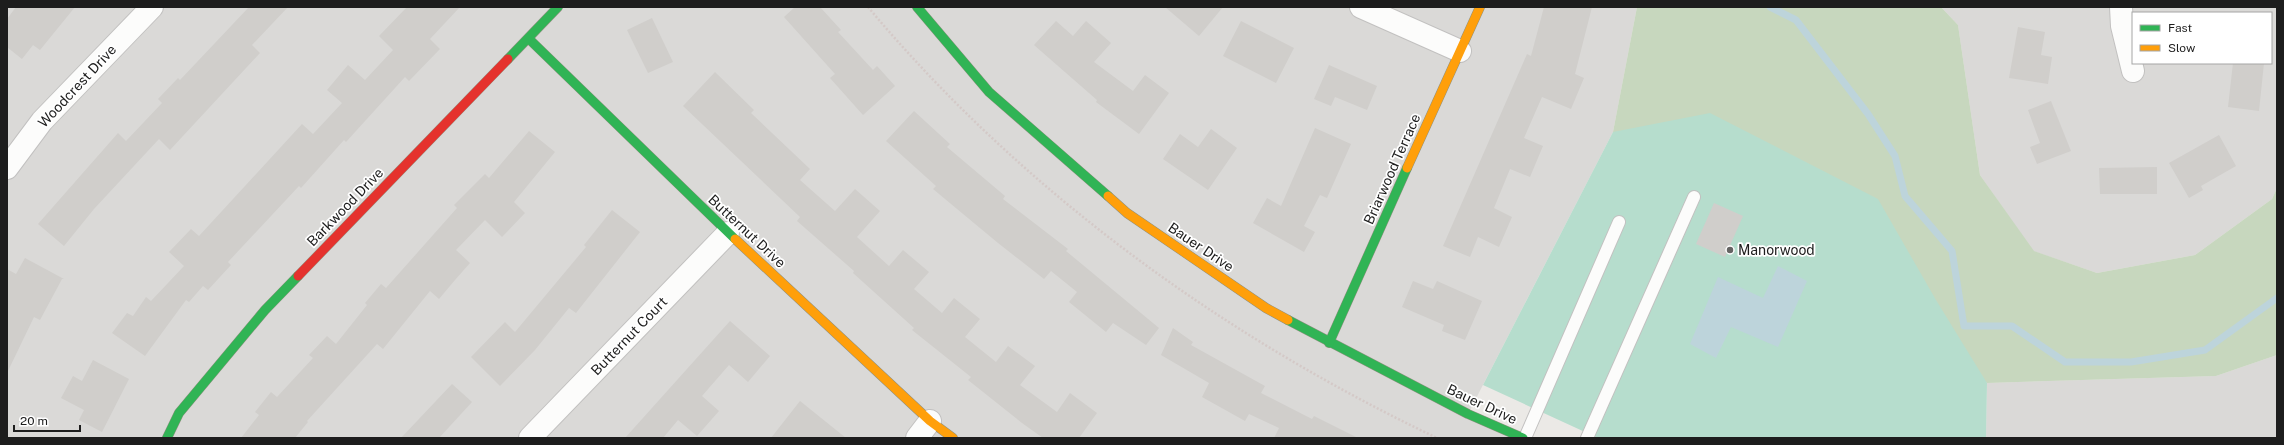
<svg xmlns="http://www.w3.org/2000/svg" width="2284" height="445" font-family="'Public Sans',sans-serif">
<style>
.residential{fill:#dad9d7;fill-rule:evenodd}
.forest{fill:#c7d7be}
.pitch{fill:#b6ddcd}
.water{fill:#bdd4db}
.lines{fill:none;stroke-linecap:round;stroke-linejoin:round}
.stream{stroke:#bdd4db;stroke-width:7}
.building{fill:#d0cecb}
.lane-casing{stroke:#c2c1c0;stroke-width:14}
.street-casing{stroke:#c2c1c0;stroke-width:24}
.fast-casing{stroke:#919280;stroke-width:10}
.slow-casing{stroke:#919280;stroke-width:10}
.jam-casing{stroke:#919280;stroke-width:10}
.path{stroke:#d4c9c7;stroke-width:2.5;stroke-dasharray:2 2;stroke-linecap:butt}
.lane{stroke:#fcfcfb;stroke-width:12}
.street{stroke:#fcfcfb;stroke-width:22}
.fast{stroke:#30b455;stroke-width:9}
.slow{stroke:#ff9f0a;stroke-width:9}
.jam{stroke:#e5322d;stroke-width:9}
.poi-dot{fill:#656463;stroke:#fff;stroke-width:1.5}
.labels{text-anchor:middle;stroke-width:3.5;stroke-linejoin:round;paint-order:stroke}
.street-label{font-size:14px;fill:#1d1d1d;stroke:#fff}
.poi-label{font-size:14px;fill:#1d1d1d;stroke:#fff;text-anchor:start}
</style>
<rect width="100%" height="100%" fill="#ebe9e6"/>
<g class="residential">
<path d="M 7,7 L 1637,7 L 1613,132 L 1468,414 L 1523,438 L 7,438 Z"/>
<path d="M 1941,7 L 2277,7 L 2277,188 L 2272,199 L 2195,255 L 2097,273 L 2033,251 L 1980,175 L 1958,25 ZM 2133,13 L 2271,13 L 2271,63 L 2133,63 Z"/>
<path d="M 2277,355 L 2277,438 L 1986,438 L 1987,383 L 2216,376 Z"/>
</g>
<path class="forest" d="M 1637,7 L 1941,7 L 1958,25 L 1980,175 L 2034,251 L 2097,273 L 2195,255 L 2272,199 L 2277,188 L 2277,355 L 2216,376 L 1987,383 L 1613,132 Z"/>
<path class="pitch" d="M 1710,113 L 1878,199 L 1936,300 L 1987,383 L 1986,438 L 1598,438 L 1483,385 L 1613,132 Z"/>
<path class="water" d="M 1778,266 L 1807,281 L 1778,347 L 1731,327 L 1716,358 L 1690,344 L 1718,277 L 1763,298 Z"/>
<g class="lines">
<path class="stream" d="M 1770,7 L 1796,20 L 1868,114 L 1895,156 L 1905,196 L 1952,251 L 1964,326 L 2012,326 L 2065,362 L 2131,362 L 2205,350 L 2277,298"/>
</g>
<g class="building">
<path d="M 16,7 L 75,7 L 40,50 L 33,45 L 22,59 L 7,47 L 7,19 Z"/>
<path d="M 249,7 L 288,7 L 252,45 L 260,53 L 170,150 L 159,139 L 94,209 L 64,246 L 38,224 L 118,133 L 126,141 L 162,103 L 158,99 L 178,78 L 180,80 Z"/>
<path d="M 407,7 L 460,7 L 430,39 L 440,49 L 409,81 L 405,77 L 346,142 L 344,140 L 301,188 L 299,186 L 228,262 L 231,265 L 208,290 L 203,286 L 189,302 L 186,300 L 145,356 L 112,333 L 127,313 L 133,316 L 146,297 L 151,301 L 184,266 L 169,252 L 191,229 L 199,236 L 302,124 L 313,134 L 342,103 L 327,90 L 348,65 L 365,80 L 393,50 L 379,36 Z"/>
<path d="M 795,7 L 820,7 L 841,30 L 838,32 L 873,70 L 877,66 L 895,86 L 863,115 L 830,78 L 835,74 L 784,17 Z"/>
<path d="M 1165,7 L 1223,7 L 1199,36 Z"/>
<path d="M 1544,7 L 1592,7 L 1575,74 L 1584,78 L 1571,109 L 1542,97 L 1524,138 L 1543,146 L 1530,177 L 1510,169 L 1494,208 L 1512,217 L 1499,247 L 1478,237 L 1470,257 L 1443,246 L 1527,54 L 1531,56 Z"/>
<path d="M 652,18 L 673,62 L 648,73 L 627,30 Z"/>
<path d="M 1056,21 L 1073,36 L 1086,21 L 1111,43 L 1094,62 L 1133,91 L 1145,75 L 1169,93 L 1139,134 L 1096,102 L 1097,100 L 1034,45 Z"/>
<path d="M 1241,21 L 1294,48 L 1276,83 L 1223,56 Z"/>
<path d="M 2018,27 L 2045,32 L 2041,55 L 2052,57 L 2048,84 L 2009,78 Z"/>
<path d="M 2233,63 L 2264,63 L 2259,111 L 2228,107 Z"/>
<path d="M 1329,65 L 1377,86 L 1367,110 L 1335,97 L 1331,106 L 1314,99 Z"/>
<path d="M 715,72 L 754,110 L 751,113 L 810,169 L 800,180 L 835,211 L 855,189 L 880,211 L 857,237 L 889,266 L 903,250 L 929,272 L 914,289 L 942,313 L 954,298 L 980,319 L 965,337 L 996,362 L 1008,346 L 1035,366 L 1020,385 L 1057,412 L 1070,393 L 1097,413 L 1079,438 L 1043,438 L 1022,423 L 968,380 L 971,377 L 912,330 L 914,328 L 853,273 L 854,271 L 797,221 L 800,217 L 683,106 Z"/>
<path d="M 2051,101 L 2071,151 L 2037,164 L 2030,147 L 2040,143 L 2028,110 Z"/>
<path d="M 914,111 L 950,144 L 947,147 L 1005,196 L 1003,199 L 1068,249 L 1066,251 L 1159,328 L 1146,345 L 1113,323 L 1106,332 L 1069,302 L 1077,292 L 1051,271 L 1044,279 L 998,243 L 933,189 L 936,186 L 886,141 Z"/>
<path d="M 1315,128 L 1351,144 L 1327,198 L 1320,195 L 1304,226 L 1315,232 L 1304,252 L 1253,223 L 1267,198 L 1281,206 Z"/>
<path d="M 1211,129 L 1237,148 L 1208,190 L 1163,159 L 1180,134 L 1198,147 Z"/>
<path d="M 529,131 L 555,152 L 514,202 L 525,213 L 502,237 L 485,220 L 456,250 L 470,263 L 455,280 L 439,299 L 430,291 L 383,349 L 377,344 L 307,421 L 308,422 L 295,438 L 241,438 L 259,415 L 255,412 L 271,392 L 277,397 L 313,358 L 309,355 L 327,336 L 336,344 L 367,305 L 365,303 L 381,284 L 386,288 L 457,208 L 454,205 L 485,174 L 489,178 Z"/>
<path d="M 2219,135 L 2236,166 L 2201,186 L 2203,190 L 2189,198 L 2169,163 Z"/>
<path d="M 2157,167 L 2157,194 L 2100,194 L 2099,168 Z"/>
<path d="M 1714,203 L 1743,216 L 1725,257 L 1696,244 Z"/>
<path d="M 612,210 L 640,232 L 576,313 L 569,308 L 535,350 L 500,386 L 471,357 L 505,322 L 515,332 L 586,247 L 584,245 Z"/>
<path d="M 25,258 L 64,279 L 62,279 L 40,320 L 34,317 L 7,373 L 7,269 L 16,274 Z"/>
<path d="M 1413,281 L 1433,289 L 1437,281 L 1482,301 L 1465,340 L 1442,331 L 1444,325 L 1402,307 Z"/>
<path d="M 730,321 L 770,356 L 748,382 L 729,365 L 702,396 L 719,411 L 697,436 L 678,420 L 663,438 L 625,438 Z"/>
<path d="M 1173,328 L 1193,342 L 1191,345 L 1265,386 L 1261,393 L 1312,419 L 1314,416 L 1358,438 L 1274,438 L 1279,428 L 1249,414 L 1245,421 L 1202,397 L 1209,383 L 1161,355 Z"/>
<path d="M 93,360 L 129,379 L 102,432 L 79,420 L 84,410 L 61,398 L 73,376 L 82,381 Z"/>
<path d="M 452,384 L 472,402 L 439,438 L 401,438 Z"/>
<path d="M 800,401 L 846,438 L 771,438 Z"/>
</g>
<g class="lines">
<g class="lane-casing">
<g id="lane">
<path d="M 1525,438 L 1619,222"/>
<path d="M 1587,438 L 1694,197"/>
</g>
</g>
<g class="street-casing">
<g id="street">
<path d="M 1361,7 L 1460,51"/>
<path d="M 2121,7 L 2122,26 L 2133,71"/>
<path d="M 7,168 L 42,121 L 152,7"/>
<path d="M 530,438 L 728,233"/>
<path d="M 917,438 L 930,421"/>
</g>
</g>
<g class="fast-casing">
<g id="fast">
<path d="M 917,7 L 989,92 L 1108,196"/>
<path d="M 529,39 L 735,239"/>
<path d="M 508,59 L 558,7"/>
<path d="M 1288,320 L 1468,414 L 1523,438"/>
<path d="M 1329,343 L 1407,168"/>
<path d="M 167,438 L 179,413 L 265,310 L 298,276"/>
</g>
</g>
<g class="slow-casing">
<g id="slow">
<path d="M 1407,168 L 1480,7"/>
<path d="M 1108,196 L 1127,213 L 1266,308 L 1288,320"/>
<path d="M 735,239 L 930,421 L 953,438"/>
</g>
</g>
<g class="jam-casing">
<path id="jam" d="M 298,276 L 508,59"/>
</g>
<path class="path" d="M 868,7 C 1022,191 1221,335 1437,438"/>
<use href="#lane" class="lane"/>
<use href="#street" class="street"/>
<use href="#fast" class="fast"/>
<use href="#slow" class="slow"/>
<use href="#jam" class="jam"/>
</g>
<circle class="poi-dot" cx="1730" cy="250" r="4"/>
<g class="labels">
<g class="street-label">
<text transform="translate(77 86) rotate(-47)" y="5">Woodcrest Drive</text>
<text transform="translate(1392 169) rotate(-66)" y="5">Briarwood Terrace</text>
<text transform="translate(345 207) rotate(-46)" y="5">Barkwood Drive</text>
<text transform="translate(747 231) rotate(43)" y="5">Butternut Drive</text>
<text transform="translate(1201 247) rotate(34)" y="5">Bauer Drive</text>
<text transform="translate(629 336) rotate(-46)" y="5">Butternut Court</text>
<text transform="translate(1482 404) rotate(25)" y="5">Bauer Drive</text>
</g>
<g class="poi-label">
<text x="1738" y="255">Manorwood</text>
</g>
</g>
<rect width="2284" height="445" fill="none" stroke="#1d1d1d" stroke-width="16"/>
<rect x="2132" y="12" width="140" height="52" fill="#ffffff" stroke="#a5a5a5"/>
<rect x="2140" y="25" width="20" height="6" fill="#30b455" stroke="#a5a5a5"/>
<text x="2168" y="32" font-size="12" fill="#1d1d1d">Fast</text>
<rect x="2140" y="45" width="20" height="6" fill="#ff9f0a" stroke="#a5a5a5"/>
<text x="2168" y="52" font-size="12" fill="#1d1d1d">Slow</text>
<path d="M14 425v6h66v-6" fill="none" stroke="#1d1d1d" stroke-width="2"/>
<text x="20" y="425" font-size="12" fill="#1d1d1d" stroke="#ffffff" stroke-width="3" paint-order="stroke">20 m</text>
</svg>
